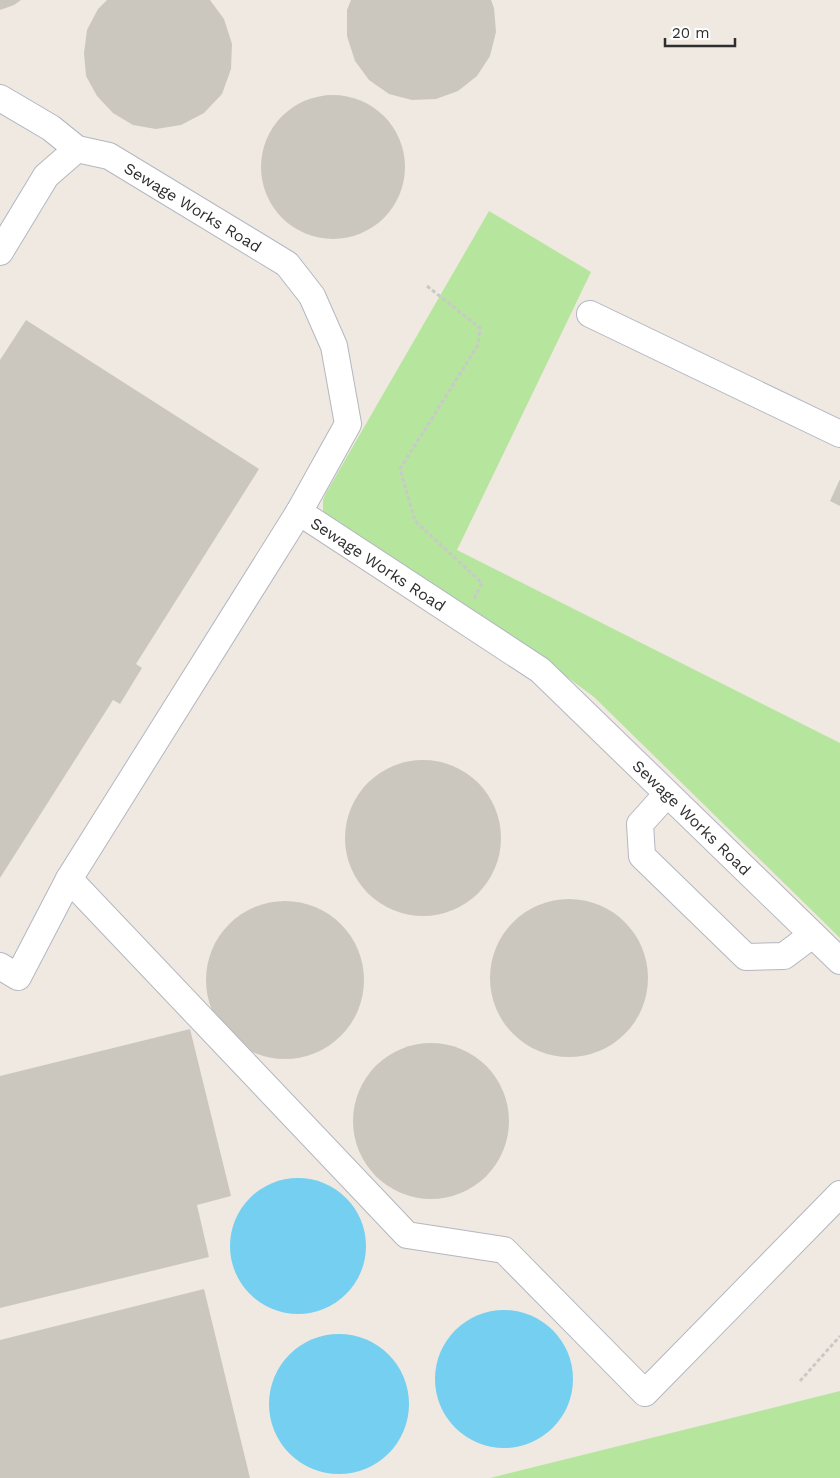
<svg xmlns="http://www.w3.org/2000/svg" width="840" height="1478" font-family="'Work Sans',sans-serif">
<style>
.green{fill:#b6e59e}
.water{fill:#75cff0}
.building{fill:#cbc7bf}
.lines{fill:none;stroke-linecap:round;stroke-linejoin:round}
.minor-casing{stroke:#b4b7c1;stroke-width:28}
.path{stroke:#c9c9c9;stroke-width:3;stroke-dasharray:4 2.5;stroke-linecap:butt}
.minor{stroke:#fff;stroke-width:26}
.labels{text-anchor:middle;stroke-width:4;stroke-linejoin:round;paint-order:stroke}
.street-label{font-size:16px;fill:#2e2e2e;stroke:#fff}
</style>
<rect width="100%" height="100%" fill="#efe9e1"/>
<g class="green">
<path d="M 489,211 L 591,272 L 457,550 L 840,743 L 840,938 L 594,697 L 528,648 L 323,514 L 323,500 L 326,493 Z"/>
<path d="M 840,1391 L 840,1478 L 490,1478 Z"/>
</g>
<g class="water">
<circle cx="298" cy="1246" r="68"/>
<circle cx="504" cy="1379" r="69"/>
<circle cx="339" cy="1404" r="70"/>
</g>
<g class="building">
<path d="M 0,0 L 21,0 L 14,5 L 0,10 Z"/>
<path d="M 107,0 L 210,0 L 224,19 L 232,44 L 231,69 L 222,94 L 204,113 L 181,125 L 156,129 L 133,125 L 113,113 L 97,96 L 86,76 L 84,53 L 87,30 L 98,9 Z"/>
<path d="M 351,0 L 491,0 L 494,8 L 496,32 L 490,56 L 477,76 L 458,91 L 436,99 L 412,100 L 389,94 L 369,80 L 355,61 L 347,36 L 347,10 Z"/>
<circle cx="333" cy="167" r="72"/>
<path d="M 26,320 L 259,469 L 136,664 L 142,668 L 120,704 L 113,700 L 0,878 L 0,360 Z"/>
<path d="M 840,479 L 840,506 L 830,501 Z"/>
<circle cx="423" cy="838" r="78"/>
<circle cx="569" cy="978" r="79"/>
<circle cx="285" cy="980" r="79"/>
<path d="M 190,1029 L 231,1196 L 197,1205 L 209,1257 L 0,1308 L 0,1076 Z"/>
<circle cx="431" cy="1121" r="78"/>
<path d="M 204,1289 L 250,1478 L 0,1478 L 0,1340 Z"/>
</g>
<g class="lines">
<g class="minor-casing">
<g id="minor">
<path d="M 0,98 L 51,128 L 77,149 L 46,176 L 0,252"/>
<path id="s1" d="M 77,149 L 109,156 L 287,264 L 312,296 L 334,346 L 348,424 L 299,512 L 540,670 L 840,961"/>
<path d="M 590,314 L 840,434"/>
<path d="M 667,794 L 640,824 L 642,856 L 746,957 L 784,956 L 812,935"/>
<path d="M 69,879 L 407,1235 L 504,1250 L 645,1393 L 840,1194"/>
<path d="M 0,966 L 18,977 L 69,879 L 299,512"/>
</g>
</g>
<g class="path">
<path d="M 427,286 L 480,328 L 478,345 L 400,469 L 415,521 L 482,583 L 474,599"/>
<path d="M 800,1381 L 840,1336"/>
</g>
<use href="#minor" class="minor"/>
</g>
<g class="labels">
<g class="street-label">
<text dy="6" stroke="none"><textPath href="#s1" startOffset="131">Sewage Works Road</textPath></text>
<text dy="6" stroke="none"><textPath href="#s1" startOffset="611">Sewage Works Road</textPath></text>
<text dy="6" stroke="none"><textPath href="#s1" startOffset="1016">Sewage Works Road</textPath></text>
</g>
</g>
<path d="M665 38v8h70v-8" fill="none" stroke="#2e2e2e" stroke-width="2.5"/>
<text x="672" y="38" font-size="15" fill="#2e2e2e" stroke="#ffffff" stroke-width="4" paint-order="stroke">20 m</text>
</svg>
